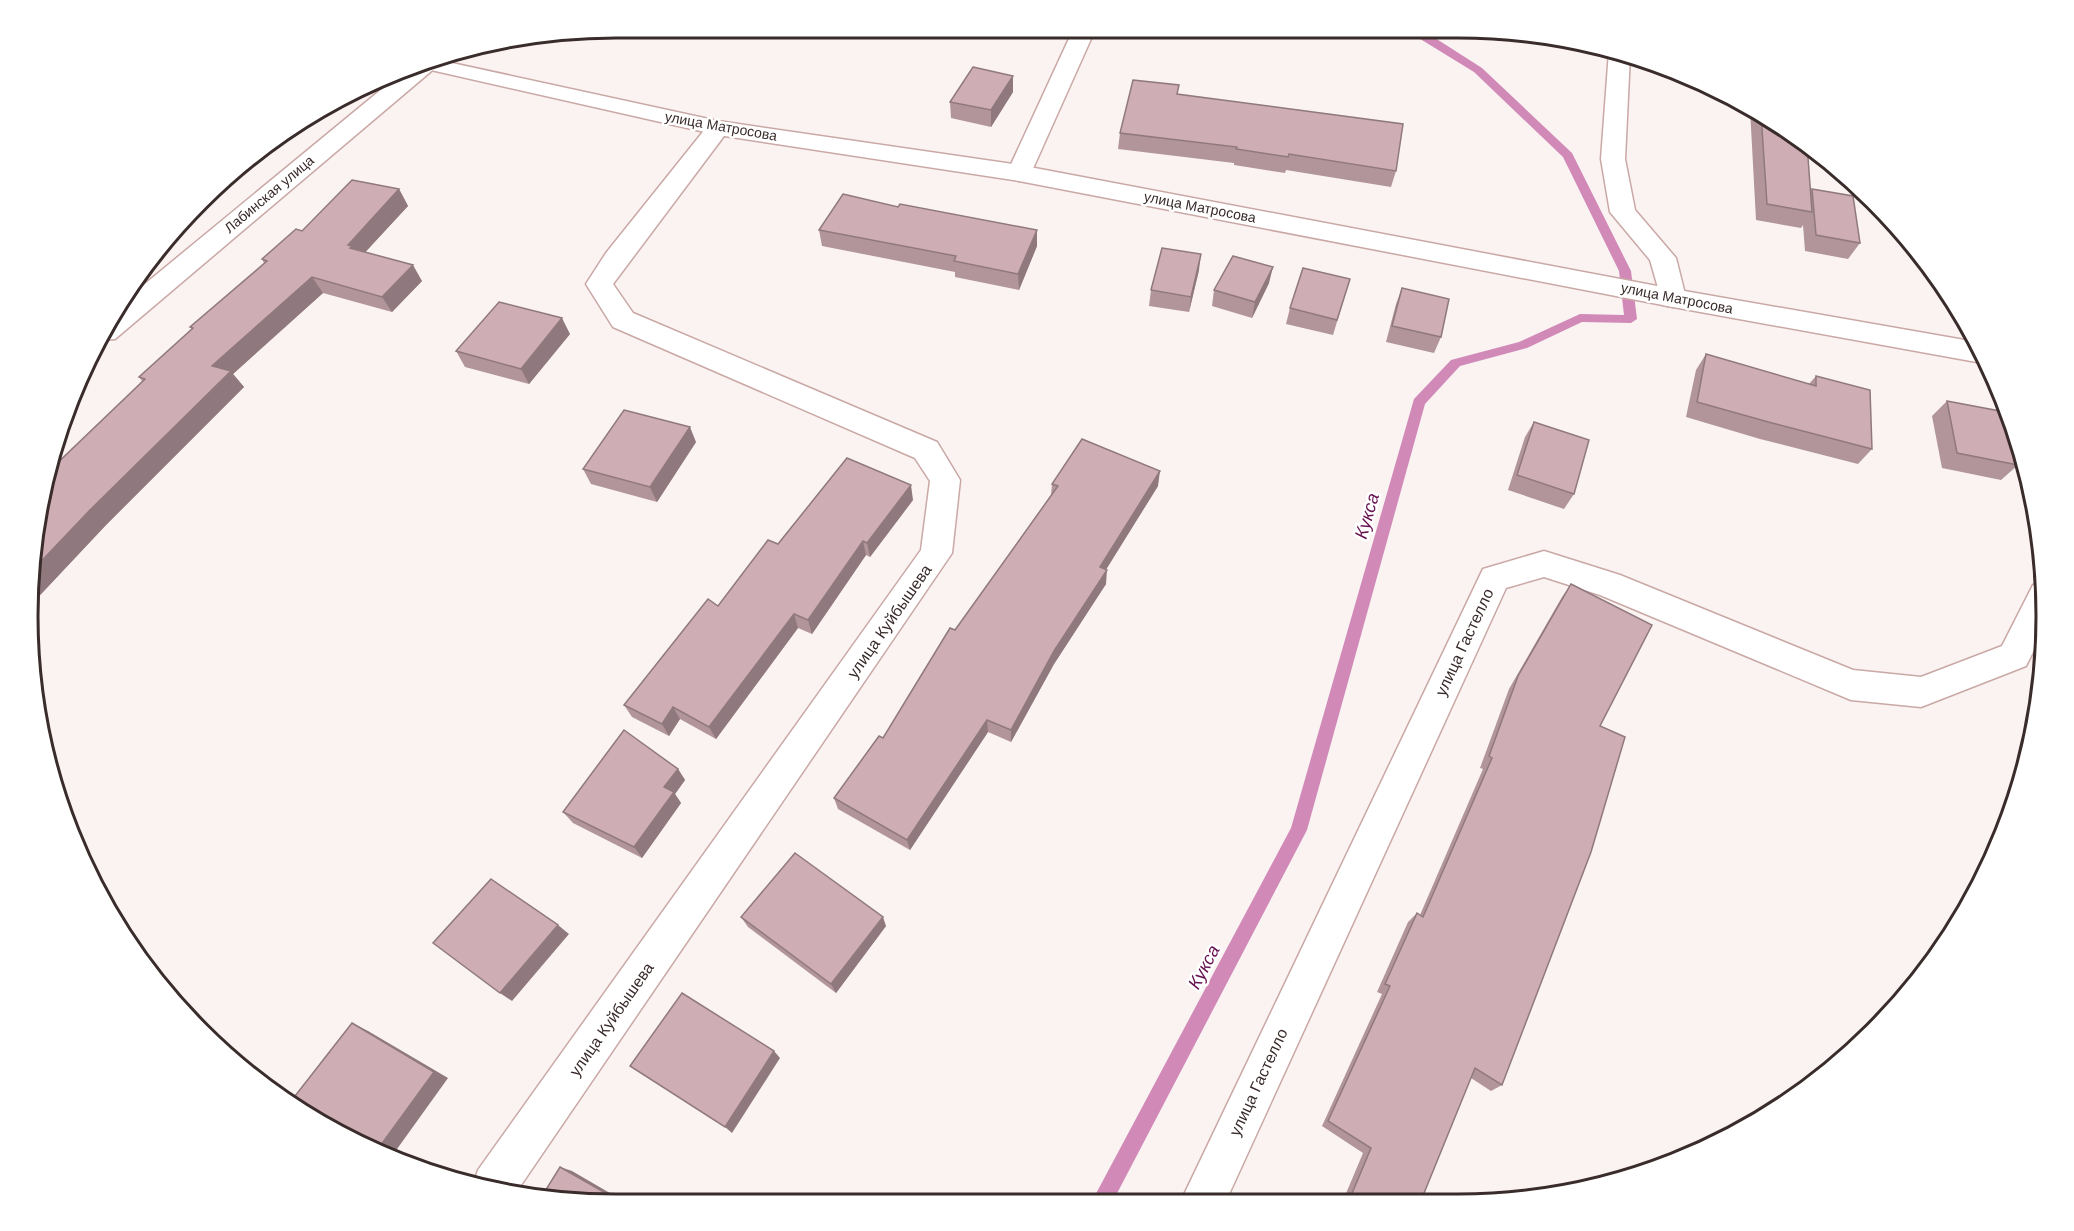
<svg xmlns="http://www.w3.org/2000/svg" width="2074" height="1231" font-family="Arial,sans-serif">
<style>
.lines{fill:none;stroke-linecap:round;stroke-linejoin:round}
.stream{fill:#d18ab8;fill-rule:evenodd}
.street-casing{stroke:#c9a8a5;stroke-width:3}
.secondary-casing{stroke:#c9a8a5;stroke-width:3}
.street{fill:#fff;fill-rule:evenodd}
.secondary{fill:#fff;fill-rule:evenodd}
.wall{fill:#b1959b}
.shaded-wall{fill:#90797e}
.building{fill:#ceadb4;stroke:#90797e;stroke-width:1.5}
.labels{text-anchor:middle;stroke-width:5;stroke-linejoin:round;paint-order:stroke}
.far-street-label{font-size:14px;fill:#392c2b;stroke:#fff}
.street-label{font-size:16px;fill:#392c2b;stroke:#fff}
.water-label{font-size:18px;font-style:italic;fill:#661250;stroke:#fff}
.rim{fill:none;stroke:#392c2b;stroke-width:3}
</style>
<rect width="100%" height="100%" fill="#faf3f2"/>
<g class="lines">
<path class="stream" d="M 1404,29 L 1421,29 L 1482,68 L 1572,153 L 1631,271 L 1637,319 L 1631,323 L 1582,322 L 1527,348 L 1460,366 L 1425,404 L 1307,830 L 1112,1203 L 1091,1203 L 1291,828 L 1414,399 L 1451,360 L 1519,342 L 1580,314 L 1624,315 L 1619,271 L 1563,157 L 1474,72 Z"/>
<g class="street-casing">
<g id="street">
<path d="M 1073,30 L 1095,30 L 1031,173 L 1028,178 L 1019,181 L 1010,178 L 1007,173 Z"/>
<path d="M 1609,51 L 1630,55 L 1625,159 L 1635,210 L 1676,258 L 1686,298 L 1683,305 L 1673,307 L 1663,305 L 1650,260 L 1610,212 L 1601,159 Z"/>
<path d="M 443,54 L 445,57 L 442,62 L 115,339 L 101,340 L 117,307 L 411,65 Z"/>
<path d="M 718,121 L 726,123 L 730,128 L 613,284 L 633,313 L 937,442 L 960,480 L 952,553 L 517,1191 L 474,1182 L 478,1170 L 921,550 L 930,481 L 915,458 L 613,327 L 586,284 L 606,253 L 710,123 Z"/>
<path d="M 1544,551 L 1620,575 L 1853,670 L 1921,677 L 2002,646 L 2033,585 L 2044,582 L 2046,626 L 2026,666 L 1921,707 L 1851,700 L 1600,595 L 1544,577 L 1506,588 L 1225,1203 L 1180,1203 L 1483,569 Z"/>
</g>
</g>
<g class="secondary-casing">
<path id="secondary" d="M 429,58 L 718,121 L 1019,165 L 1673,289 L 1976,342 L 1987,362 L 1982,363 L 1673,307 L 1019,181 L 718,135 L 409,65 Z"/>
</g>
<use href="#street" class="street"/>
<use href="#secondary" class="secondary"/>
</g>
<g class="wall">
<path d="M 1013,92 L 991,127 L 951,118 L 950,102 Z"/>
<path d="M 1178,94 L 1396,171 L 1391,187 L 1286,170 L 1285,173 L 1234,165 L 1234,163 L 1118,149 L 1120,133 Z"/>
<path d="M 1750,109 L 1786,126 L 1810,191 L 1812,189 L 1860,243 L 1848,259 L 1805,251 L 1803,225 L 1801,228 L 1756,220 Z"/>
<path d="M 399,189 L 408,206 L 365,252 L 422,281 L 392,312 L 323,293 L 233,374 L 244,387 L 106,525 L 27,609 L 32,538 L 142,381 L 139,377 L 192,329 L 190,327 L 264,263 L 262,259 Z"/>
<path d="M 819,230 L 1037,246 L 1019,290 L 955,277 L 955,272 L 822,246 Z"/>
<path d="M 1199,270 L 1189,312 L 1149,306 L 1151,290 Z"/>
<path d="M 1350,279 L 1333,335 L 1286,324 L 1290,308 Z"/>
<path d="M 1269,283 L 1252,318 L 1212,306 L 1214,290 Z"/>
<path d="M 1402,288 L 1441,337 L 1434,353 L 1386,342 L 1396,304 Z"/>
<path d="M 570,334 L 529,384 L 465,367 L 456,351 Z"/>
<path d="M 1706,354 L 1809,384 L 1816,376 L 1872,449 L 1858,464 L 1760,439 L 1686,417 L 1696,370 Z"/>
<path d="M 1947,401 L 2018,465 L 2001,480 L 1942,468 L 1932,416 Z"/>
<path d="M 1534,422 L 1574,494 L 1564,509 L 1508,490 L 1525,437 Z"/>
<path d="M 696,442 L 657,502 L 591,484 L 583,469 Z"/>
<path d="M 1052,484 L 1158,486 L 1106,569 L 1106,584 L 1054,664 L 1011,742 L 988,732 L 910,850 L 838,809 L 834,798 L 883,738 L 955,630 L 1051,495 Z"/>
<path d="M 913,500 L 870,557 L 866,555 L 812,634 L 798,628 L 716,739 L 680,719 L 669,736 L 632,717 L 624,705 L 778,544 Z"/>
<path d="M 1571,584 L 1600,726 L 1502,1085 L 1491,1091 L 1471,1078 L 1420,1203 L 1342,1203 L 1363,1153 L 1322,1126 L 1382,994 L 1377,992 L 1408,922 L 1417,913 L 1420,915 L 1483,769 L 1480,768 L 1509,689 L 1562,597 Z"/>
<path d="M 678,769 L 685,780 L 675,794 L 681,803 L 642,858 L 573,823 L 563,812 Z"/>
<path d="M 741,917 L 886,926 L 836,993 L 748,927 Z"/>
</g>
<g class="shaded-wall">
<path d="M 1013,76 L 1013,92 L 991,127 L 991,110 Z"/>
<path d="M 399,189 L 408,206 L 360,258 L 362,262 L 348,245 Z"/>
<path d="M 1037,230 L 1037,246 L 1019,290 L 1018,274 Z"/>
<path d="M 1201,254 L 1199,270 L 1189,312 L 1191,297 Z"/>
<path d="M 413,265 L 422,281 L 392,312 L 382,297 Z"/>
<path d="M 1273,267 L 1269,283 L 1252,318 L 1255,302 Z"/>
<path d="M 312,277 L 323,293 L 233,374 L 244,387 L 106,525 L 27,609 L 30,573 L 212,366 Z"/>
<path d="M 562,318 L 570,334 L 529,384 L 521,369 Z"/>
<path d="M 690,427 L 696,442 L 657,502 L 650,487 Z"/>
<path d="M 1160,471 L 1158,486 L 1099,581 L 1100,567 Z"/>
<path d="M 911,485 L 913,500 L 870,557 L 867,543 Z"/>
<path d="M 863,541 L 866,555 L 812,634 L 808,620 Z"/>
<path d="M 1107,570 L 1106,584 L 1054,664 L 1011,742 L 1011,730 L 1054,651 Z"/>
<path d="M 794,614 L 798,628 L 716,739 L 709,727 Z"/>
<path d="M 673,707 L 680,719 L 669,736 L 662,724 Z"/>
<path d="M 987,720 L 988,732 L 910,850 L 907,840 Z"/>
<path d="M 678,769 L 685,780 L 675,794 L 681,803 L 642,858 L 634,847 L 664,787 Z"/>
<path d="M 883,917 L 886,926 L 836,993 L 831,984 Z"/>
<path d="M 558,925 L 569,934 L 512,1001 L 500,993 Z"/>
<path d="M 352,1023 L 368,1031 L 448,1078 L 392,1156 L 378,1149 Z"/>
<path d="M 774,1051 L 780,1058 L 732,1133 L 725,1127 Z"/>
<path d="M 560,1167 L 572,1171 L 627,1203 L 623,1203 Z"/>
</g>
<g class="building">
<path d="M 973,67 L 1013,76 L 991,110 L 950,102 Z"/>
<path d="M 1133,80 L 1179,85 L 1177,94 L 1403,124 L 1396,171 L 1289,154 L 1288,157 L 1236,149 L 1237,147 L 1120,133 Z"/>
<path d="M 1761,114 L 1786,126 L 1807,144 L 1812,212 L 1767,204 Z"/>
<path d="M 352,180 L 399,189 L 348,245 L 352,246 L 350,248 L 413,265 L 382,297 L 312,277 L 212,366 L 231,371 L 89,511 L 30,573 L 32,538 L 47,473 L 145,379 L 139,377 L 193,328 L 190,327 L 267,261 L 262,259 L 296,229 L 302,231 Z"/>
<path d="M 1812,189 L 1853,196 L 1860,243 L 1816,235 Z"/>
<path d="M 843,194 L 898,207 L 900,204 L 1037,230 L 1018,274 L 954,261 L 956,256 L 819,230 Z"/>
<path d="M 1162,248 L 1201,254 L 1191,297 L 1151,290 Z"/>
<path d="M 1233,256 L 1273,267 L 1255,302 L 1214,290 Z"/>
<path d="M 1303,268 L 1350,279 L 1337,320 L 1290,308 Z"/>
<path d="M 1402,288 L 1449,299 L 1441,337 L 1392,326 Z"/>
<path d="M 499,302 L 562,318 L 521,369 L 456,351 Z"/>
<path d="M 1706,354 L 1816,386 L 1816,376 L 1870,390 L 1872,449 L 1772,423 L 1697,402 Z"/>
<path d="M 1947,401 L 2005,412 L 2018,465 L 1957,453 Z"/>
<path d="M 624,410 L 690,427 L 650,487 L 583,469 Z"/>
<path d="M 1534,422 L 1589,440 L 1574,494 L 1517,475 Z"/>
<path d="M 1082,439 L 1160,471 L 1100,567 L 1107,570 L 1054,651 L 1011,730 L 987,720 L 907,840 L 834,798 L 879,736 L 883,738 L 950,628 L 955,630 L 1058,486 L 1052,484 Z"/>
<path d="M 847,458 L 911,485 L 867,543 L 863,541 L 808,620 L 794,614 L 709,727 L 673,707 L 662,724 L 624,705 L 708,599 L 718,606 L 768,540 L 778,544 Z"/>
<path d="M 1571,584 L 1652,625 L 1600,726 L 1625,737 L 1591,852 L 1502,1085 L 1475,1068 L 1420,1203 L 1348,1203 L 1371,1148 L 1328,1121 L 1390,986 L 1385,984 L 1417,913 L 1423,917 L 1492,758 L 1489,756 L 1518,676 Z"/>
<path d="M 624,730 L 678,769 L 664,787 L 674,792 L 634,847 L 563,812 Z"/>
<path d="M 795,853 L 883,917 L 831,984 L 741,917 Z"/>
<path d="M 491,879 L 558,925 L 500,993 L 433,943 Z"/>
<path d="M 682,993 L 774,1051 L 725,1127 L 630,1066 Z"/>
<path d="M 352,1023 L 434,1072 L 378,1149 L 288,1105 Z"/>
<path d="M 560,1167 L 623,1203 L 577,1203 L 542,1196 Z"/>
</g>
<g class="labels">
<g class="far-street-label">
<text transform="translate(721 126) rotate(10)" y="5">улица Матросова</text>
<text transform="translate(269 194) rotate(-40)" y="5">Лабинская улица</text>
<text transform="translate(1200 207) rotate(11)" y="5">улица Матросова</text>
<text transform="translate(1677 298) rotate(11)" y="5">улица Матросова</text>
</g>
<g class="street-label">
<text transform="translate(889 621) rotate(-55)" y="6">улица Куйбышева</text>
<text transform="translate(1464 642) rotate(-65)" y="6">улица Гастелло</text>
<text transform="translate(611 1019) rotate(-55)" y="6">улица Куйбышева</text>
<text transform="translate(1258 1082) rotate(-65)" y="6">улица Гастелло</text>
</g>
<g class="water-label">
<text transform="translate(1367 516) rotate(-74)" y="6">Кукса</text>
<text transform="translate(1204 967) rotate(-62)" y="6">Кукса</text>
</g>
</g>
<path d="M0 0H2074V1231H0ZM616 38H1458A578 578 0 0 1 2036 616V616A578 578 0 0 1 1458 1194H616A578 578 0 0 1 38 616V616A578 578 0 0 1 616 38Z" fill="#fff" fill-rule="evenodd"/>
<path class="rim" d="M616 38H1458A578 578 0 0 1 2036 616V616A578 578 0 0 1 1458 1194H616A578 578 0 0 1 38 616V616A578 578 0 0 1 616 38Z"/>
</svg>
